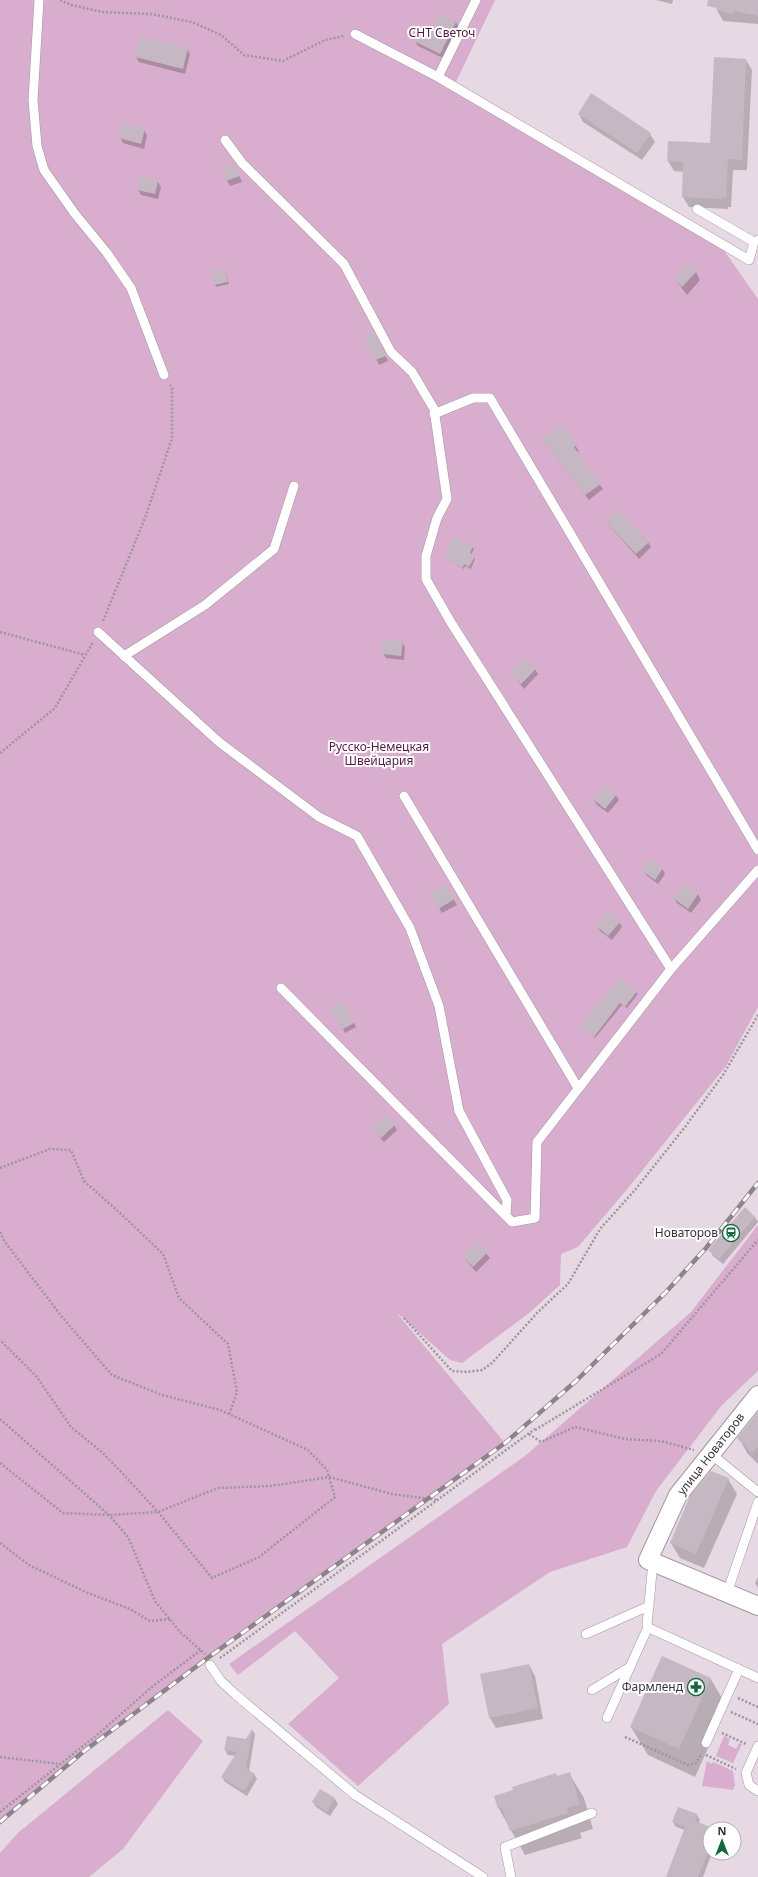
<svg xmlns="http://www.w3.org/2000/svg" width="758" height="1877" font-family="'Noto Sans',sans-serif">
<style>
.green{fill:#d8adcd}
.shadow{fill:#0003}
.building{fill:#c5b8c2}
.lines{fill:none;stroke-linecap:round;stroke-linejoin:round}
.lane-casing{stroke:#a497a0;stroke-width:10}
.street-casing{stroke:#a497a0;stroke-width:20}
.path{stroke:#9f959c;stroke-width:2.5;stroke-dasharray:2 2;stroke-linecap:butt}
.lane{stroke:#fff;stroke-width:9}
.street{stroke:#fff;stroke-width:18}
.rail-casing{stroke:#8d838a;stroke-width:4.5}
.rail{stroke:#fff;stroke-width:3;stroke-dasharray:9;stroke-linecap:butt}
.labels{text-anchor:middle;stroke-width:4;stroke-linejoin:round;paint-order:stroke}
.park-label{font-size:12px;fill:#541849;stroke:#fff}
.poi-label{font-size:12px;fill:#393337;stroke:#fff;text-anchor:end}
.street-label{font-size:12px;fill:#393337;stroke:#fff}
</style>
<rect width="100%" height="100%" fill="#e7d9e3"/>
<g class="green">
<path d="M 0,0 L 495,0 L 456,82 L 585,161 L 723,249 L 758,299 L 758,1007 L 726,1066 L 629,1187 L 578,1247 L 561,1254 L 560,1285 L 528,1314 L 462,1363 L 450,1360 L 396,1312 L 505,1443 L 209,1657 L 83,1752 L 0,1822 Z"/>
<path d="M 758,1225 L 758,1371 L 722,1405 L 656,1491 L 627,1547 L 550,1572 L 442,1644 L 449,1704 L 358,1786 L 288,1724 L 339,1678 L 295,1631 L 238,1675 L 229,1664 L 525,1456 L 691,1312 Z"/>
<path d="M 168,1710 L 203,1741 L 123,1849 L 89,1877 L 0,1877 L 0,1853 L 19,1832 Z"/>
<path d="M 724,1736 L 730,1739 L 728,1745 L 736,1749 L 739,1743 L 742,1744 L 733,1763 L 716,1756 Z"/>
<path d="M 707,1761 L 712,1764 L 713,1762 L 733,1771 L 735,1785 L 733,1790 L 702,1786 Z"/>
</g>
<g class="shadow">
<path d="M 656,0 L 673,0 L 672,4 Z"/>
<path d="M 720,0 L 758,0 L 758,24 L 723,21 L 717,10 Z"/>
<path d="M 456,22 L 459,28 L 443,58 L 418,46 L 415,41 Z"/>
<path d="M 187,49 L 190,54 L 185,74 L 139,62 L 136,57 Z"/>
<path d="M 746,60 L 752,70 L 747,170 L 733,170 L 731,207 L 728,207 L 728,209 L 689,207 L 683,197 L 684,172 L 674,171 L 668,161 L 711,144 Z"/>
<path d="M 579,114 L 650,134 L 655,142 L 642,160 L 583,122 Z"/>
<path d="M 144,130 L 147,135 L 144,149 L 123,143 L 120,137 Z"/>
<path d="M 235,165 L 242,182 L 230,186 L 227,181 Z"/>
<path d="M 158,182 L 161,187 L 158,199 L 141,195 L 138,189 Z"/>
<path d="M 225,269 L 229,284 L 216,287 L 215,285 Z"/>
<path d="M 696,272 L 700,280 L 687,295 L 674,278 Z"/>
<path d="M 373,333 L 388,361 L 379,365 L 366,336 Z"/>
<path d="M 562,426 L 579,451 L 576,453 L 603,489 L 589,500 L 543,440 Z"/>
<path d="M 607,523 L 648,542 L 651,547 L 639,559 Z"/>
<path d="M 472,547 L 474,549 L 471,555 L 475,559 L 471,569 L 465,566 L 464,569 L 445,558 Z"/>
<path d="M 402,642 L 405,647 L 404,660 L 386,658 L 383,653 Z"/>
<path d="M 535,669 L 538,674 L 524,689 L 512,674 Z"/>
<path d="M 616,795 L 619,800 L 608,813 L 597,805 L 594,800 Z"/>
<path d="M 662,868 L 665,874 L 658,884 L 646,875 L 643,870 Z"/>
<path d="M 445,885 L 457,905 L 442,913 L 431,894 Z"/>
<path d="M 698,894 L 701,900 L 691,913 L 677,903 L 674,898 Z"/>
<path d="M 619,922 L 622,927 L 612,940 L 600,931 L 597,926 Z"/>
<path d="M 620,979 L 638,994 L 627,1008 L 622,1005 L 595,1038 L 581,1026 L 598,1008 Z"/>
<path d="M 354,1023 L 356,1027 L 345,1033 L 343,1029 Z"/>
<path d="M 394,1125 L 397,1130 L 384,1142 L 372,1128 Z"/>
<path d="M 755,1217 L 758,1222 L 723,1264 L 713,1256 L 710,1250 Z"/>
<path d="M 478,1244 L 490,1258 L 476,1272 L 464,1258 Z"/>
<path d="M 758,1413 L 758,1464 L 747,1453 L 739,1438 Z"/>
<path d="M 728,1479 L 737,1494 L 704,1568 L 680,1558 L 671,1543 Z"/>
<path d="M 758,1577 L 758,1588 L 755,1583 Z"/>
<path d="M 663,1658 L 711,1679 L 727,1707 L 695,1777 L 648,1755 L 631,1727 Z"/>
<path d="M 529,1665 L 535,1676 L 543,1719 L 496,1728 L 490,1718 L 481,1675 Z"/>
<path d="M 252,1730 L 255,1734 L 249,1771 L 254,1774 L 257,1779 L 247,1796 L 225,1782 L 222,1777 L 236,1756 L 228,1755 L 225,1750 L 246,1740 Z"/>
<path d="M 569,1773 L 584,1798 L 593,1829 L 580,1833 L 582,1838 L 525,1855 L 499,1809 L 496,1796 Z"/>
<path d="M 321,1790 L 335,1799 L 338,1804 L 330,1816 L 316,1807 L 313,1802 Z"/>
<path d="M 679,1808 L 697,1815 L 700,1820 L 699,1823 L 714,1829 L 710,1829 L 710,1853 L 712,1853 L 703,1877 L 667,1877 L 685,1830 L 676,1827 L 673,1822 Z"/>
</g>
<g class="building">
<path d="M 708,0 L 758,0 L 758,16 L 734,11 L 732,14 L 716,10 L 717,8 L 707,6 Z"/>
<path d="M 440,13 L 456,22 L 440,54 L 414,41 L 420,28 L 430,33 Z"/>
<path d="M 140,36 L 188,48 L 183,69 L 135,57 Z"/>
<path d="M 714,57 L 746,59 L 742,160 L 728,159 L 726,197 L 722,197 L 722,199 L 682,197 L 683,162 L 667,161 L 668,141 L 710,143 Z"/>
<path d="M 591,93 L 651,133 L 637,153 L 578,114 Z"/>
<path d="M 123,123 L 145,129 L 141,144 L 119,138 Z"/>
<path d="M 235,164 L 240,176 L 226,181 L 222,168 Z"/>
<path d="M 140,176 L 158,181 L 155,194 L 137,190 Z"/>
<path d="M 688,263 L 697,271 L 682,287 L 673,278 Z"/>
<path d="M 225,268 L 228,282 L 214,285 L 211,271 Z"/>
<path d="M 373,332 L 386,356 L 375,360 L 364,336 Z"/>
<path d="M 562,425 L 577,445 L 574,447 L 601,484 L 585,495 L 542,439 Z"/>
<path d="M 619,510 L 649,542 L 636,554 L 606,522 Z"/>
<path d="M 454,537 L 473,546 L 470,553 L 475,556 L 469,567 L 464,564 L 463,568 L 444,558 Z"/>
<path d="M 383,640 L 403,641 L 401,656 L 382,654 Z"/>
<path d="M 525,659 L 536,669 L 521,684 L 510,674 Z"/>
<path d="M 604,785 L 617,794 L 605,809 L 593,799 Z"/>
<path d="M 649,858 L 663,868 L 655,880 L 641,870 Z"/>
<path d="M 684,883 L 698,894 L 688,909 L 673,898 Z"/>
<path d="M 445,884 L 455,899 L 438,909 L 429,894 Z"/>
<path d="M 608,912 L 620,922 L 608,936 L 596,926 Z"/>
<path d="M 620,978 L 637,991 L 625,1007 L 620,1003 L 594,1037 L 580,1026 L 596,1005 L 598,1006 Z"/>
<path d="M 342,1001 L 354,1021 L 342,1029 L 329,1009 Z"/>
<path d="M 385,1114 L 395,1125 L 381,1138 L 371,1128 Z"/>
<path d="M 745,1207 L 755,1217 L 719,1259 L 708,1250 Z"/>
<path d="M 478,1242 L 488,1252 L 473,1267 L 463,1257 Z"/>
<path d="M 758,1412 L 758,1447 L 752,1453 L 737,1438 Z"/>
<path d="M 711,1471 L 729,1478 L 696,1554 L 670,1543 L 690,1496 Z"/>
<path d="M 662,1656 L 711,1678 L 679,1749 L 630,1727 Z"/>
<path d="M 529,1664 L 538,1708 L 489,1718 L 480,1674 Z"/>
<path d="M 253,1728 L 246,1768 L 255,1774 L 244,1791 L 221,1777 L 237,1752 L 224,1750 L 227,1736 L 246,1739 Z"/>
<path d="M 570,1772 L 580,1804 L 567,1808 L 568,1813 L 510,1831 L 502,1808 L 498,1809 L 494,1796 L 513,1790 L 512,1787 L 556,1773 L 557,1776 Z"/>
<path d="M 320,1789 L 335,1798 L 327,1812 L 312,1802 Z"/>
<path d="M 678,1807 L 697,1814 L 695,1821 L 710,1827 L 710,1847 L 698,1877 L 666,1877 L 685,1827 L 672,1822 Z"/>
</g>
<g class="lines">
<g class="lane-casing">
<g id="lane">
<path d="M 39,0 L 33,100 L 37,146 L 44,170 L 75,214 L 107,253 L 131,288 L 164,375"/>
<path d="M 355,34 L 438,77 L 749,260 L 754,242 L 758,240"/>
<path d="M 438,77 L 476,0"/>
<path d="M 225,140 L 242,163 L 344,264 L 391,352 L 412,372 L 434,409 L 447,499 L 437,518 L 426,556 L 426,579 L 450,621 L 671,969"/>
<path d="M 697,209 L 754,242"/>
<path d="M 434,414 L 473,398 L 490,398 L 758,850"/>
<path d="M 98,632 L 219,742 L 319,817 L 357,836 L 410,928 L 439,1006 L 459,1111 L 507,1200 L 506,1215"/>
<path d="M 124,656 L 205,605 L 274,549 L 294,486"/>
<path d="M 404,796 L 578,1088"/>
<path d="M 281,988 L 512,1222 L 535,1218 L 537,1142 L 671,969 L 758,870"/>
<path d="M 711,1454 L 758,1492"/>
<path d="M 653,1562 L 647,1625 L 649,1628 L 758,1678"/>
<path d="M 727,1593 L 758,1502"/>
<path d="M 586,1634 L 649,1606"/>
<path d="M 210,1665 L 221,1681 L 236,1695 L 355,1795 L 483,1877"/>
<path d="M 592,1690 L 630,1667"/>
<path d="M 607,1718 L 648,1627"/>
<path d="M 706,1743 L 739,1669"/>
<path d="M 758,1746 L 746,1773 L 749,1785 L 758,1791"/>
<path d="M 511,1877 L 505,1847 L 592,1813"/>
</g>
</g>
<g class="street-casing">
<path id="street" d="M 758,1395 L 678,1495 L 648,1560 L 758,1606"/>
</g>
<g class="path">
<path d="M 60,0 L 72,5 L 102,12 L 151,14 L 192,22 L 221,35 L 244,55 L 283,61 L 325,40 L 344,36"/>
<path d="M 103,621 L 145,518 L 172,438 L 172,388 L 170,385"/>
<path d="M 0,632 L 85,655"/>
<path d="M 0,753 L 55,708 L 93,642"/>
<path d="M 0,1168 L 50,1149 L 71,1150 L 84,1181 L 119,1212 L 163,1254 L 179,1298 L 228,1344 L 237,1392 L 229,1415"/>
<path d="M 0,1232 L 5,1242 L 62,1317 L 112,1375 L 162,1395 L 220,1410 L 308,1450 L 327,1470 L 335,1497 L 259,1557 L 212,1578 L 158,1512 L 123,1474 L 104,1454 L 71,1427 L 37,1377 L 0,1340"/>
<path d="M 404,1318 L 452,1371 L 467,1372 L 482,1370 L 492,1363 L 538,1312 L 568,1284 L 600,1229 L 635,1190 L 685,1127 L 723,1075 L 758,1015"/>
<path d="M 0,1419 L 109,1515 L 128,1537 L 155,1601 L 180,1632 L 205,1654"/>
<path d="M 535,1430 L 661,1354 L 758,1240"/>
<path d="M 529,1434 L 541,1442 L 575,1427 L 625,1439 L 661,1441 L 694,1450"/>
<path d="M 0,1463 L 63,1513 L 109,1515 L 158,1512 L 218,1488 L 271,1486 L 329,1477 L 392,1494 L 438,1500"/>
<path d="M 0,1543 L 29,1565 L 88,1593 L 130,1609 L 150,1621 L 170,1619"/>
<path d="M 220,1658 L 535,1429"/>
<path d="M 738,1698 L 758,1707"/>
<path d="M 731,1712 L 758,1724"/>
<path d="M 722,1733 L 746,1744"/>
<path d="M 625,1737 L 688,1765 L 696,1763 L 702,1753"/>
<path d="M 706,1755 L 736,1769"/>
<path d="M 0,1757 L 61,1764"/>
<path d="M 0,1812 L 97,1735 L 153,1686 L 201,1650"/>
</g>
<use href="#lane" class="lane"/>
<use href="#street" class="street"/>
<g class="rail-casing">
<path id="rail" d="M 0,1822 L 83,1752 L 209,1657 L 505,1443 L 576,1381 L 666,1292 L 706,1248 L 758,1183"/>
</g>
<use href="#rail" class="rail"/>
</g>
<defs>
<g id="station-ring" transform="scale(0.9)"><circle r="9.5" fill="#fff" stroke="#126a3c" stroke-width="1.5"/><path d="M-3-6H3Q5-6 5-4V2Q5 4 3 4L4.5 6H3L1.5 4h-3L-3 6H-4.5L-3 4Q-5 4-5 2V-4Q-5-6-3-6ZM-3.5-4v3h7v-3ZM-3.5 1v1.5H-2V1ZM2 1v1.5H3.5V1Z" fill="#126a3c"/></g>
<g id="pharmacy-ring" transform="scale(0.9)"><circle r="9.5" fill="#fff" stroke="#126a3c" stroke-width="1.5"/><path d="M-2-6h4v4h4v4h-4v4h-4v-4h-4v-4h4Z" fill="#126a3c"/></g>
</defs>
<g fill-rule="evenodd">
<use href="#station-ring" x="731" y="1233"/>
<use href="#pharmacy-ring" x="696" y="1687"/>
</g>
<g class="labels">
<g class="park-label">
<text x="442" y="37">СНТ Светоч</text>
<text x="379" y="751">Русско-Немецкая<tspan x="379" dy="14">Швейцария</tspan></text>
</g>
<g class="poi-label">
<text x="718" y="1237">Новаторов</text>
<text x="683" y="1691">Фармленд</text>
</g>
<g class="street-label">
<text transform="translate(711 1454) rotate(-52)" y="4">улица Новаторов</text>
</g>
</g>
<g transform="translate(722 1841)"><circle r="19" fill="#ffffff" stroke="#b0adaf"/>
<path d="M0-3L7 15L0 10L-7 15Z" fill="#126a3c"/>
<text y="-6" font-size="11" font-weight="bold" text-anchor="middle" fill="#393337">N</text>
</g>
</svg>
